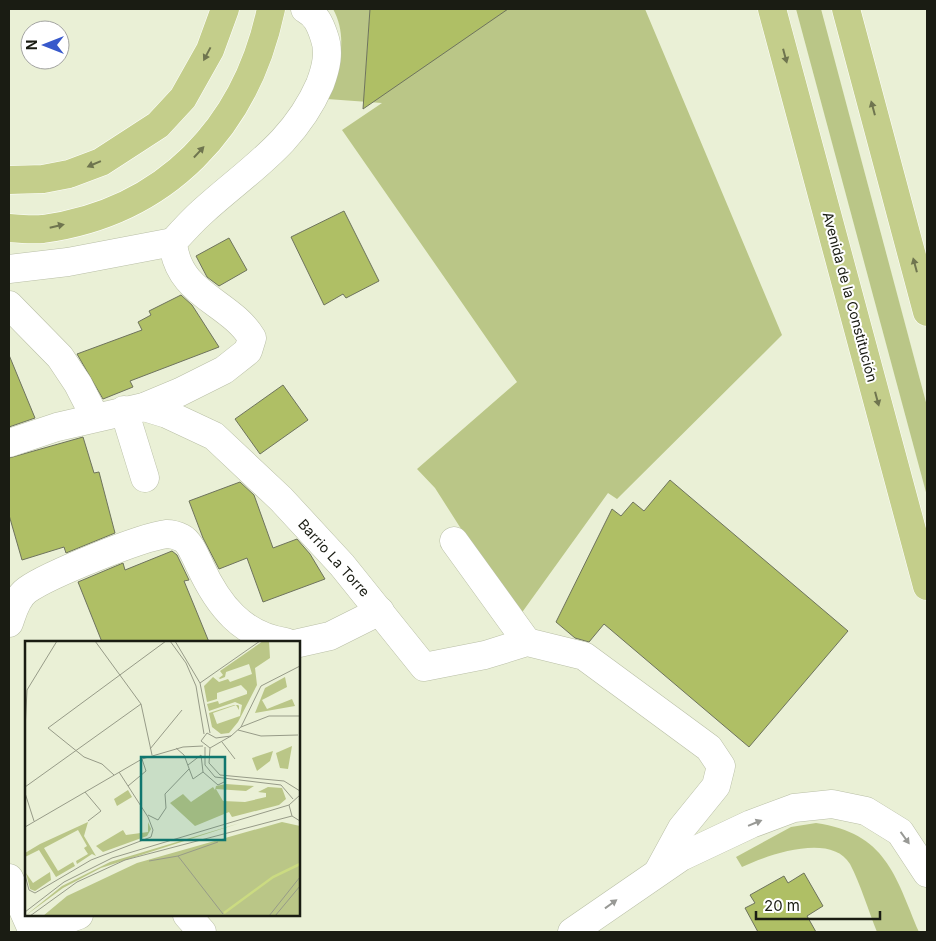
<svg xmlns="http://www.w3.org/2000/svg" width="936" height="941" font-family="Inter,sans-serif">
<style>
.green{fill:#bac687}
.building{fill:#afbf65;stroke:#6e735d}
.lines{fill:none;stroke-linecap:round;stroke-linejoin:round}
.minor-casing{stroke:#b9bfa6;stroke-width:29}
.major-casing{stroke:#fff;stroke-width:29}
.minor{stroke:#fff;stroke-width:28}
.major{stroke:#c4ce8b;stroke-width:28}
.oneway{fill:#6f754f}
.oneway2{fill:#989995}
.labels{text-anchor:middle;stroke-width:4;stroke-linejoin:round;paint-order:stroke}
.street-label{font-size:14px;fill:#1a1c13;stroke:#fff}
.inset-river{fill:none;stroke:#cbdb81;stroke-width:2.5}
.inset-road{fill:none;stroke:#979b88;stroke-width:1}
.view{fill:#0f766e;fill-opacity:0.15;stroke:#0f766e;stroke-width:2.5}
.inset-edge{fill:none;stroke:#1a1c13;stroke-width:2.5}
</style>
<rect width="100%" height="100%" fill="#eaf0d6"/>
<g class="green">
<path d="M 333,9 L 370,9 L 364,95 L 499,15 L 500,9 L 645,9 L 782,335 L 617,499 L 608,493 L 518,618 L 435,488 L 417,469 L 517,382 L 342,130 L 382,103 L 327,99 C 339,69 349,38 333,9 Z"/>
<path d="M 796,9 L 821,9 L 927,406 L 927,496 Z"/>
<path d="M 816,823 C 886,833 895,875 919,932 L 877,932 C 868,910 861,885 850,864 C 831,832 767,855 742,867 L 736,857 L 791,827 Z"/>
</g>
<g class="building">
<path d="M 370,9 L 508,9 L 363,109 Z"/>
<path d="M 344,211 L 379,281 L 346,298 L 343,294 L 324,305 L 291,237 Z"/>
<path d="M 229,238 L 247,270 L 219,286 L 207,277 L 196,256 Z"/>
<path d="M 181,295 L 192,305 L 219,347 L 130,381 L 133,387 L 103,399 L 77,354 L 142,330 L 138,322 L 151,315 L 149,311 Z"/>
<path d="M 9,355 L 35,418 L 9,427 Z"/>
<path d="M 283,385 L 308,420 L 260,454 L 235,419 Z"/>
<path d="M 83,437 L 94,473 L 99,472 L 115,533 L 66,553 L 64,547 L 22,560 L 9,515 L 9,458 Z"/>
<path d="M 670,480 L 848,631 L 749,747 L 604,624 L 589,642 L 575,638 L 556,622 L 612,509 L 621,516 L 633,502 L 644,511 Z"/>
<path d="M 240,482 L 254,495 L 273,548 L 297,539 L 310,554 L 325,579 L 263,602 L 247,558 L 219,569 L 203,538 L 189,501 Z"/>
<path d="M 172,551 L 177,555 L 189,580 L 184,581 L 209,642 L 102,642 L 78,582 L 123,563 L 125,570 Z"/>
<path d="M 804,873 L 823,906 L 807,916 L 816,932 L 758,932 L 745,908 L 755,903 L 750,895 L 784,876 L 788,883 Z"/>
</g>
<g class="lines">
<g class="minor-casing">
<g id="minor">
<path d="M 9,269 L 68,262 L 173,242"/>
<path d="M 9,305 L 60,357 L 78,384 L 95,417"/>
<path d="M 144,407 L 167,414 L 214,436 L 281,499 L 342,565 L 424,667 L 485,655 L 527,642 L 584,656 L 709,748 L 721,766 L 716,786 L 682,828 L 658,872"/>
<path d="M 124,410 L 145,478"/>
<path d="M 9,443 L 57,427 L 144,407 L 180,392 L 224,370 L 248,351 L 252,338 C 230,301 177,295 173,242 C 182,232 192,221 202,212 C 248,170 294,144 320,84 C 326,68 330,52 324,36 C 320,24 316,15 305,9"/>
<path d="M 454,541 L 527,642"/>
<path d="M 9,623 C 13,612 16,598 27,590 C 48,575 141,537 167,534 C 171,534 178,536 182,538 C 190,542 196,558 200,566 C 218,605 242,636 286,642"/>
<path d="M 299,643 L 330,636 L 380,611"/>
<path d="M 9,878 L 33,932"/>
<path d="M 187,915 L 202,932"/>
<path d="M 33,932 L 79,915"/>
<path d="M 572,932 L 681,857 L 751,824 L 794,808 L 832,804 L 866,811 L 900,832 L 927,873"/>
</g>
</g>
<g class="major-casing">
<g id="major">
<path d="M 772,9 L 927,586"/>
<path d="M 846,9 L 927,312"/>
<path d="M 9,180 L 43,179 L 69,174 L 101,162 L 158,125 L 183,98 L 210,50 L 225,9"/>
<path d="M 9,228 C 20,229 32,230 43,229 C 166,212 246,127 271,9"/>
</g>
</g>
<use href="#minor" class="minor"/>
<use href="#major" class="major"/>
</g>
<defs><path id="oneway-solid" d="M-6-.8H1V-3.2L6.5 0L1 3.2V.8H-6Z" transform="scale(1.25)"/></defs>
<g class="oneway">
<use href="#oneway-solid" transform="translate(207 54) rotate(118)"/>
<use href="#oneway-solid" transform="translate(785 56) rotate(75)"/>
<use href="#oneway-solid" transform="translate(873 108) rotate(-105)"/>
<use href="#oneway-solid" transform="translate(199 152) rotate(-47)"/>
<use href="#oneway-solid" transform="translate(94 164) rotate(157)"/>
<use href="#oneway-solid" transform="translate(57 226) rotate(-13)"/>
<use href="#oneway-solid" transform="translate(915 265) rotate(-105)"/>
<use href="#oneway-solid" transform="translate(877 399) rotate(75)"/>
</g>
<g class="oneway2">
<use href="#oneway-solid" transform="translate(755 823) rotate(-22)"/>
<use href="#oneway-solid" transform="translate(905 838) rotate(54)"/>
<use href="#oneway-solid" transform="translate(611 904) rotate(-36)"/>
</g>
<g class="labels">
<g class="street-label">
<text transform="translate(850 297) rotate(75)" y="5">Avenida de la Constitución</text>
<text transform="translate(334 558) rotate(48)" y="5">Barrio La Torre</text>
</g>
</g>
<g transform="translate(25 641)">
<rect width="275" height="275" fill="#eaf0d6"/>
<path d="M 238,0 L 244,0 L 245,17 L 230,27 L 232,44 L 213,81 L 204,92 L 196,93 L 187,86 L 184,72 L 209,64 L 213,64 L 214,65 L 214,69 L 211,64 L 188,72 L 192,83 L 215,75 L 217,64 L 210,61 L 184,70 L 182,63 L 193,60 L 194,63 L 222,53 L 222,50 L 216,44 L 192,52 L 192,58 L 182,61 L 179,45 L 188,36 L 194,41 L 203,38 L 205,41 L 227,33 L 224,23 L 201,31 L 200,36 L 195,38 L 190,34 L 194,37 L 198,34 L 195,30 ZM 260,36 L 262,46 L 237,59 L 242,68 L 267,58 L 270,65 L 230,72 L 240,47 ZM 267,105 L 263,128 L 255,127 L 251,112 ZM 248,110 L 245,120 L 232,130 L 227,117 ZM 201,143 L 229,145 L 221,150 L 191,148 L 198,160 L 220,161 L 241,156 L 241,152 L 233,151 L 243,146 L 257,147 L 261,158 L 254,164 L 207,176 L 204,171 L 170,185 L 145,162 L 158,153 L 166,161 L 188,146 L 190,149 L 191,145 ZM 103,149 L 107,156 L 92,165 L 89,158 ZM 63,181 L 59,195 L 71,215 L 67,213 L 52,223 L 51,220 L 63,213 L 59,207 L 62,205 L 53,189 L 19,207 L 33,230 L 48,221 L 50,225 L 31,236 L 14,209 L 0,216 L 0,212 L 15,203 ZM 123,181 L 126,188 L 122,195 L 78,211 L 71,205 L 98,189 L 101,194 L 123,191 ZM 257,181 L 275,185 L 275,275 L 18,275 L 42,255 L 112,222 ZM 215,182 L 76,227 L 38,247 L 0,275 L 37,245 L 85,221 ZM 25,231 L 26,239 L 10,250 L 5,248 L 1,232 L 8,242 Z" fill="#bac687"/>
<path class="inset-river" d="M 199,272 L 248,236 L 275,223"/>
<path class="inset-road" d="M 70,0 L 116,63 L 127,114M 145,0 L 161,22 L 171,45 L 179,93M 150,0 L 175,42 L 185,92M 175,42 L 235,0M 216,86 L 244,75 L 275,75M 0,89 L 2,49 L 32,0M 213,89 L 236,95 L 273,94M 206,95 L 191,97 L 182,92 L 176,100 L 185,107 L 206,95 L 216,86 L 236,45 L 275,25M 197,101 L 210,118M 180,106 L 180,124 L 190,136 L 256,144 L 268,158M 151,107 L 159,114 L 168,138 L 178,131 L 193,144 L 201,140M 185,107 L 184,122 L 195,134 L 259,140 L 275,150M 125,108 L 157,69M 176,114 L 178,131M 163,124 L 176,114M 89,134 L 77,123 L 59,116 L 23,87 L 141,0M 103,145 L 121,130 L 117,118M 0,146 L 116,63M 60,151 L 76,170 L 63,180M 0,152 L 9,180M 275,154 L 264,164 L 267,175 L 275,180M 123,174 L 133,179 L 141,167 L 140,153 L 164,128M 0,186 L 117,118 L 158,106 L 178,105M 153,215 L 198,273M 124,220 L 153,215 L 193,201M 0,234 L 4,249 L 10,252 L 66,219 L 126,196 L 128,189 L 123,176 L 94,131M 0,271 L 39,241 L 87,217 L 264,164M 5,275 L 52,241 L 100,219 L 267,175M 244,275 L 275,236M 250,275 L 275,245"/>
<path class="view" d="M 116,116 L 200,116 L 200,199 L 116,199 Z"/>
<rect width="275" height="275" class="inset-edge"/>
</g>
<rect width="936" height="941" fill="none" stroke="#1a1c13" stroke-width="20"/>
<g transform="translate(45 45) rotate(270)"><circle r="24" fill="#ffffff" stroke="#a3a4a1"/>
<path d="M0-4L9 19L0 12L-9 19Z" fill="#3859cb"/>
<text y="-8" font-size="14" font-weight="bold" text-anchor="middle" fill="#1a1c13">N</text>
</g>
<path d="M756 911v8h124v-8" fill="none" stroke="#1a1c13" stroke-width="2.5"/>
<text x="764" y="911" font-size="15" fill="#1a1c13" stroke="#ffffff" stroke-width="4" paint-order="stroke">20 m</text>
</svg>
